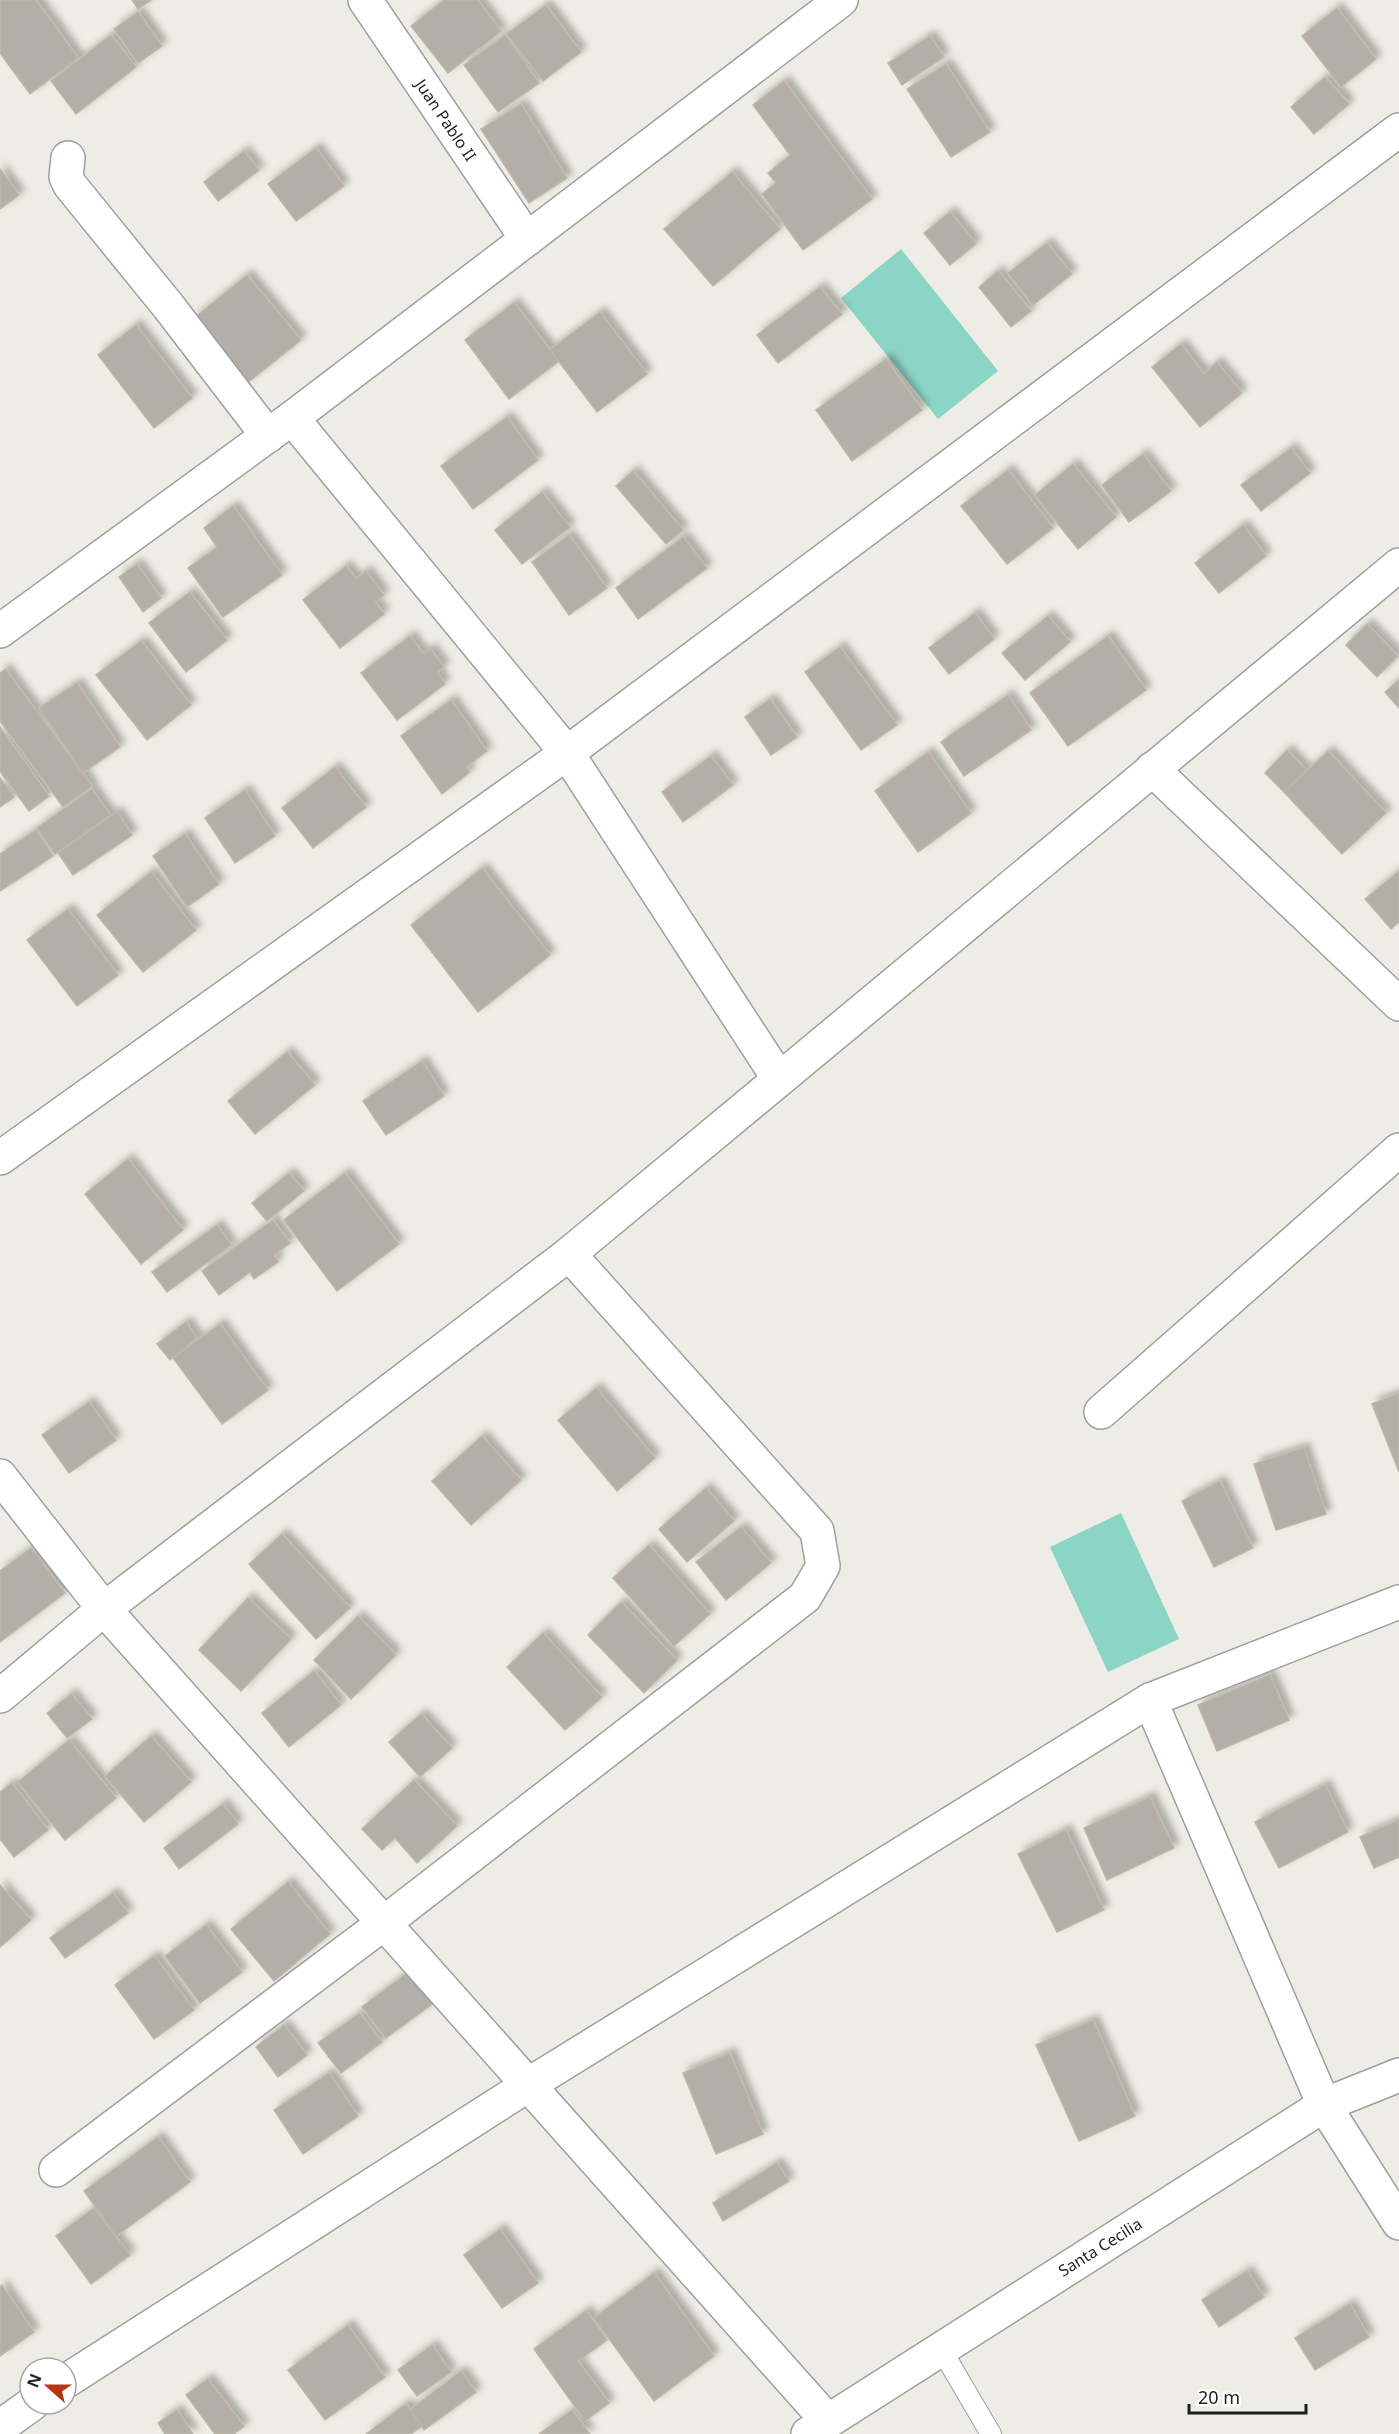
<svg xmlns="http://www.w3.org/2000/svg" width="1399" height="2434" font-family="'Noto Sans',sans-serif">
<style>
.pitch{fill:#8cd4c6}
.building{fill:#b3afa8;stroke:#beb6a9;stroke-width:1.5;filter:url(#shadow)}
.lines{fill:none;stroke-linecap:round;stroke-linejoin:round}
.service-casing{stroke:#9f9f9f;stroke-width:22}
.minor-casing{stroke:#9f9f9f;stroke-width:36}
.tertiary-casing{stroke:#9f9f9f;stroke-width:36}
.service{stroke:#fff;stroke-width:20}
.minor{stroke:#fff;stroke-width:33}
.tertiary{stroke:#fff;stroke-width:33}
.labels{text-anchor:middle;stroke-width:6;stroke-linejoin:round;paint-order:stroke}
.street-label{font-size:16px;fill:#1e1e1e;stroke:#fff}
</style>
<defs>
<filter id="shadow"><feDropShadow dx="5.5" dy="-5.5" stdDeviation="3" flood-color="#0004"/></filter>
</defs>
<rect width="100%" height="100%" fill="#eeede5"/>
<g class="pitch">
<path d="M 901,249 L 998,371 L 938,419 L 841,298 Z"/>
<path d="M 1121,1513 L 1179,1639 L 1108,1672 L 1050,1547 Z"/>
</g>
<g class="building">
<path d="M 0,0 L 36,0 L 78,58 L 30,94 L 0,53 Z"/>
<path d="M 132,0 L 151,0 L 138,9 Z"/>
<path d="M 444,0 L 478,0 L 501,31 L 448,73 L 411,26 Z"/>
<path d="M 546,5 L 581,52 L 543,81 L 507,34 Z"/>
<path d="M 1337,8 L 1376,59 L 1341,87 L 1302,36 Z"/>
<path d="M 138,12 L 162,46 L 138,63 L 114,29 Z"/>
<path d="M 111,35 L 136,67 L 76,114 L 51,81 Z"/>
<path d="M 505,35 L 539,83 L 498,112 L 464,65 Z"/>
<path d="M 930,36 L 944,57 L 902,85 L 888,63 Z"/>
<path d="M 946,64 L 990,132 L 951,157 L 907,89 Z"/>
<path d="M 1325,77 L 1349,104 L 1314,134 L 1291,107 Z"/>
<path d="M 784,81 L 872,199 L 803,250 L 762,194 L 776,183 L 768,173 L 790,155 L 753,105 Z"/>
<path d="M 521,104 L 567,178 L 529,203 L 481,129 Z"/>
<path d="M 316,148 L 344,186 L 296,221 L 268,184 Z"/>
<path d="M 244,151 L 259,170 L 218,201 L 204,182 Z"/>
<path d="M 0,169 L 19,195 L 0,209 Z"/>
<path d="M 732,172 L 780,229 L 713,286 L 664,229 Z"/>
<path d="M 950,212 L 976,244 L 950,265 L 924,233 Z"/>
<path d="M 1047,243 L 1072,274 L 1033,305 L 1008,273 Z"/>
<path d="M 998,271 L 1031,311 L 1011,327 L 979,287 Z"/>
<path d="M 247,275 L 301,340 L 246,384 L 194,318 Z"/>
<path d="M 820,287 L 842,314 L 778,363 L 757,335 Z"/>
<path d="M 514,303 L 559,361 L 509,399 L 465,340 Z"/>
<path d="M 600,312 L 647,374 L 597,412 L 550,350 Z"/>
<path d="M 136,325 L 192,398 L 154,428 L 98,355 Z"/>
<path d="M 1181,344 L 1204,374 L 1217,362 L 1242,393 L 1200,427 L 1152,367 Z"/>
<path d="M 886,359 L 922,410 L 852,461 L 816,410 Z"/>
<path d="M 507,417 L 538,460 L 473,509 L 441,466 Z"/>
<path d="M 1291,448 L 1310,473 L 1261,511 L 1241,485 Z"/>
<path d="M 1143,454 L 1171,491 L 1129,522 L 1102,485 Z"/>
<path d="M 1073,464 L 1116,517 L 1078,549 L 1035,495 Z"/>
<path d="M 1008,470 L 1053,528 L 1007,564 L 961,506 Z"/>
<path d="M 633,471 L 683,530 L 666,544 L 616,486 Z"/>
<path d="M 542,492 L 570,527 L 522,564 L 495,530 Z"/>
<path d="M 233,506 L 282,575 L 223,617 L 188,568 L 217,547 L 204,528 Z"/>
<path d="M 1243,525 L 1266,556 L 1219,593 L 1195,563 Z"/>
<path d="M 569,535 L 607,588 L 569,615 L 532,562 Z"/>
<path d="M 683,537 L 707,568 L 638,619 L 616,588 Z"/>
<path d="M 137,564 L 161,598 L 143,612 L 119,577 Z"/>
<path d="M 346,566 L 356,579 L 366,571 L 384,595 L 375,602 L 384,614 L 340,648 L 303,600 Z"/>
<path d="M 190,592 L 227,640 L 186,672 L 149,623 Z"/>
<path d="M 975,613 L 994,639 L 949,674 L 929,648 Z"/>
<path d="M 1048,616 L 1070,642 L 1025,680 L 1002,653 Z"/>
<path d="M 1367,624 L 1398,656 L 1377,677 L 1346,645 Z"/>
<path d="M 410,636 L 423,654 L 431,649 L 444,667 L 437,672 L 445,684 L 397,720 L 361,673 Z"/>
<path d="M 1108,636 L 1146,690 L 1068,746 L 1030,693 Z"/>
<path d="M 141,641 L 191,705 L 147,740 L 96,675 Z"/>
<path d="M 840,647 L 897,725 L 861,750 L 805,672 Z"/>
<path d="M 5,669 L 92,786 L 63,807 L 0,721 L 0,673 Z"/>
<path d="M 1399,680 L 1399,708 L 1385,692 Z"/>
<path d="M 77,683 L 120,747 L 83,773 L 39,708 Z"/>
<path d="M 1008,695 L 1031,730 L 964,776 L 941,742 Z"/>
<path d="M 770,699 L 797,737 L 771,755 L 745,717 Z"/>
<path d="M 451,700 L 487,751 L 466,767 L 470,772 L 442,794 L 401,736 Z"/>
<path d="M 0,727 L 49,796 L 29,811 L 0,771 Z"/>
<path d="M 1287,750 L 1306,770 L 1284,792 L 1265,773 Z"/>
<path d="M 1328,751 L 1386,813 L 1342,854 L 1284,792 Z"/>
<path d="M 928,752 L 971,813 L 918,852 L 875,791 Z"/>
<path d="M 711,756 L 733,785 L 683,822 L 662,792 Z"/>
<path d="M 335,767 L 366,807 L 313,848 L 282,808 Z"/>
<path d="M 0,778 L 14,797 L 0,807 Z"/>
<path d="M 92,789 L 110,815 L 55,854 L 37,828 Z"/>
<path d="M 245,790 L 275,836 L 235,863 L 205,818 Z"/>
<path d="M 117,812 L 132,835 L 73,875 L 58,853 Z"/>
<path d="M 36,830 L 53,856 L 0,891 L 0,854 Z"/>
<path d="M 185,834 L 219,884 L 187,907 L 153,856 Z"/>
<path d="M 482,868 L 550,955 L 478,1012 L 411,925 Z"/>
<path d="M 1399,871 L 1399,922 L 1391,929 L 1365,899 Z"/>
<path d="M 151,872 L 196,930 L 143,972 L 97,915 Z"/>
<path d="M 68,909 L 118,975 L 77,1006 L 27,940 Z"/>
<path d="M 287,1052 L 315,1085 L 255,1134 L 228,1101 Z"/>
<path d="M 422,1061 L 444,1096 L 386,1135 L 363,1101 Z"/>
<path d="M 128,1159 L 183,1230 L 141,1264 L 85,1194 Z"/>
<path d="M 289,1173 L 304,1191 L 267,1221 L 252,1203 Z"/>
<path d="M 345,1173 L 399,1244 L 337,1291 L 284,1220 Z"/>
<path d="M 273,1220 L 290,1243 L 274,1255 L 278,1262 L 254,1279 L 250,1272 L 219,1295 L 202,1271 Z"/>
<path d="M 217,1225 L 231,1245 L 167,1292 L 152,1272 Z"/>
<path d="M 186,1322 L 197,1338 L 170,1360 L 157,1344 Z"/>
<path d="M 220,1324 L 268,1390 L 222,1424 L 173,1358 Z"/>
<path d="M 596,1388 L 655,1458 L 617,1491 L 558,1420 Z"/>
<path d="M 1399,1393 L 1399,1472 L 1372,1404 Z"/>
<path d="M 89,1402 L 116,1440 L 69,1473 L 42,1435 Z"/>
<path d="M 482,1436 L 521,1480 L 471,1525 L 432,1481 Z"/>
<path d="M 1304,1448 L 1326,1514 L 1276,1530 L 1254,1464 Z"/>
<path d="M 1220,1481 L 1253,1548 L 1214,1567 L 1182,1501 Z"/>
<path d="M 706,1488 L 734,1521 L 687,1562 L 659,1529 Z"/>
<path d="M 741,1527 L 771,1563 L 726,1600 L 696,1562 Z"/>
<path d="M 282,1534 L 350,1608 L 316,1639 L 249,1564 Z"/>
<path d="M 649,1545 L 710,1614 L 674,1646 L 613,1578 Z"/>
<path d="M 31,1548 L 65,1593 L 0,1642 L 0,1571 Z"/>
<path d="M 248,1598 L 291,1639 L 241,1691 L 199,1650 Z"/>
<path d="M 621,1602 L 677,1660 L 644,1693 L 588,1635 Z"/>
<path d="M 358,1616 L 396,1655 L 351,1699 L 314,1660 Z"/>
<path d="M 543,1633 L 602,1697 L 565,1730 L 507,1667 Z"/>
<path d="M 314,1671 L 341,1705 L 289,1747 L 262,1713 Z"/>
<path d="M 1270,1675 L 1289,1720 L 1217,1751 L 1198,1705 Z"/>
<path d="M 71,1694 L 92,1719 L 67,1738 L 47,1713 Z"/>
<path d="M 421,1714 L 452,1748 L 420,1777 L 389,1742 Z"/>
<path d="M 151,1736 L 191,1782 L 144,1822 L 105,1776 Z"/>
<path d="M 69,1740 L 116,1798 L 65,1840 L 18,1782 Z"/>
<path d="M 414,1780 L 457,1826 L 417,1863 L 395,1838 L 382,1850 L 362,1829 Z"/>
<path d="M 12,1783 L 48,1830 L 14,1857 L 0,1839 L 0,1792 Z"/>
<path d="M 1325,1785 L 1348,1832 L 1279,1868 L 1255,1822 Z"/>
<path d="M 1150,1797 L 1174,1848 L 1107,1880 L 1084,1828 Z"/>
<path d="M 223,1804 L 238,1824 L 179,1869 L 164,1848 Z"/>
<path d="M 1399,1820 L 1399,1857 L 1374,1868 L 1360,1837 Z"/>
<path d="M 1066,1830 L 1104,1910 L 1057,1932 L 1018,1854 Z"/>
<path d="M 288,1882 L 330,1934 L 274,1981 L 231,1929 Z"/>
<path d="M 0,1885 L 31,1920 L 0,1947 Z"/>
<path d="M 113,1893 L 128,1913 L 65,1958 L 50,1938 Z"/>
<path d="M 206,1925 L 242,1972 L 200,2003 L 165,1956 Z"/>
<path d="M 154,1956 L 194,2010 L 154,2039 L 115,1985 Z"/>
<path d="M 415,1967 L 439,1999 L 386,2038 L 362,2007 Z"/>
<path d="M 360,2013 L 382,2042 L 341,2073 L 318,2043 Z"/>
<path d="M 1093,2020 L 1135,2116 L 1079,2141 L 1036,2045 Z"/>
<path d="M 284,2025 L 307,2055 L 278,2077 L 256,2047 Z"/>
<path d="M 730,2053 L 763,2134 L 716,2154 L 683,2073 Z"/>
<path d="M 329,2073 L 358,2116 L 303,2154 L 274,2110 Z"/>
<path d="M 158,2137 L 190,2182 L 116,2236 L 84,2191 Z"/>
<path d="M 777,2163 L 789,2181 L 723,2221 L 713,2203 Z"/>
<path d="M 94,2208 L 130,2255 L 91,2284 L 56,2236 Z"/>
<path d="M 500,2229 L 538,2283 L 502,2308 L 464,2255 Z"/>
<path d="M 1247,2271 L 1264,2297 L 1219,2327 L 1202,2300 Z"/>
<path d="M 654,2273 L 714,2356 L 654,2401 L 594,2318 Z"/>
<path d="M 2,2285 L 34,2332 L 0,2356 L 0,2287 Z"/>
<path d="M 1350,2304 L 1369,2337 L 1315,2370 L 1295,2338 Z"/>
<path d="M 586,2311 L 607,2340 L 578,2361 L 609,2403 L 585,2421 L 534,2349 Z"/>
<path d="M 348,2325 L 385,2377 L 325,2420 L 288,2370 Z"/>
<path d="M 432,2345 L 451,2372 L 417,2396 L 398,2370 Z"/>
<path d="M 461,2371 L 476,2392 L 424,2430 L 410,2410 Z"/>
<path d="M 208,2379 L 244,2426 L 234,2434 L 215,2434 L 186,2395 Z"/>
<path d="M 406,2404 L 422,2426 L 411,2434 L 366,2434 Z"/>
<path d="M 177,2410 L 193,2434 L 165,2434 L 158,2423 Z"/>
<path d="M 572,2410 L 590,2434 L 539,2434 Z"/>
</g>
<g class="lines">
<g class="service-casing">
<path id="service" d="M 941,2349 L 991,2434"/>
</g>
<g class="minor-casing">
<g id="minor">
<path d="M 365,0 L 527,239"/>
<path d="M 68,158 L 66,177 L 70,185 L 169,307 L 268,436"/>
<path d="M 292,418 L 567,753 L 779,1079"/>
<path d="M 0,631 L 292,418 L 841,0"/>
<path d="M 1152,769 L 1399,1004"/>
<path d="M 0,1158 L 567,753 L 1399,130"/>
<path d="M 1101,1412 L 1399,1150"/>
<path d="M 0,1476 L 104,1609 L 827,2420"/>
<path d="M 0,1696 L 104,1609 L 569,1254 L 1399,565"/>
<path d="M 1150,1700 L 1324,2105 L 1399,2223"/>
<path d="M 56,2170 L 384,1923 L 805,1597 L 823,1566 L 817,1531 L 569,1254"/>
<path d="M 66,2381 L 528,2085 L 1150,1700 L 1399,1602"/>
<path d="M 0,2427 L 32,2404"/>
</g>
</g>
<g class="tertiary-casing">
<path id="tertiary" d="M 808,2434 L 1324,2105 L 1399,2075"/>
</g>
<use href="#service" class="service"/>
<use href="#minor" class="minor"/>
<use href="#tertiary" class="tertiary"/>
</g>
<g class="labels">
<g class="street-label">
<text transform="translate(446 120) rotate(56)" y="6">Juan Pablo II</text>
<text transform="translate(1100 2247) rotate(-32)" y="6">Santa Cecilia</text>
</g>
</g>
<g transform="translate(48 2386) rotate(291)"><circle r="28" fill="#ffffff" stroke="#a5a5a5" stroke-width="1.5"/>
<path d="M0-4.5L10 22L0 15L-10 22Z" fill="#b63516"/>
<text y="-9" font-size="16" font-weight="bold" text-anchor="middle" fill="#1e1e1e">N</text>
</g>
<path d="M1189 2404v9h117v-9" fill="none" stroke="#1e1e1e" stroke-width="3"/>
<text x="1198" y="2404" font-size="18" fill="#1e1e1e" stroke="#ffffff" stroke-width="4.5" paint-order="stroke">20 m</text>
</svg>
